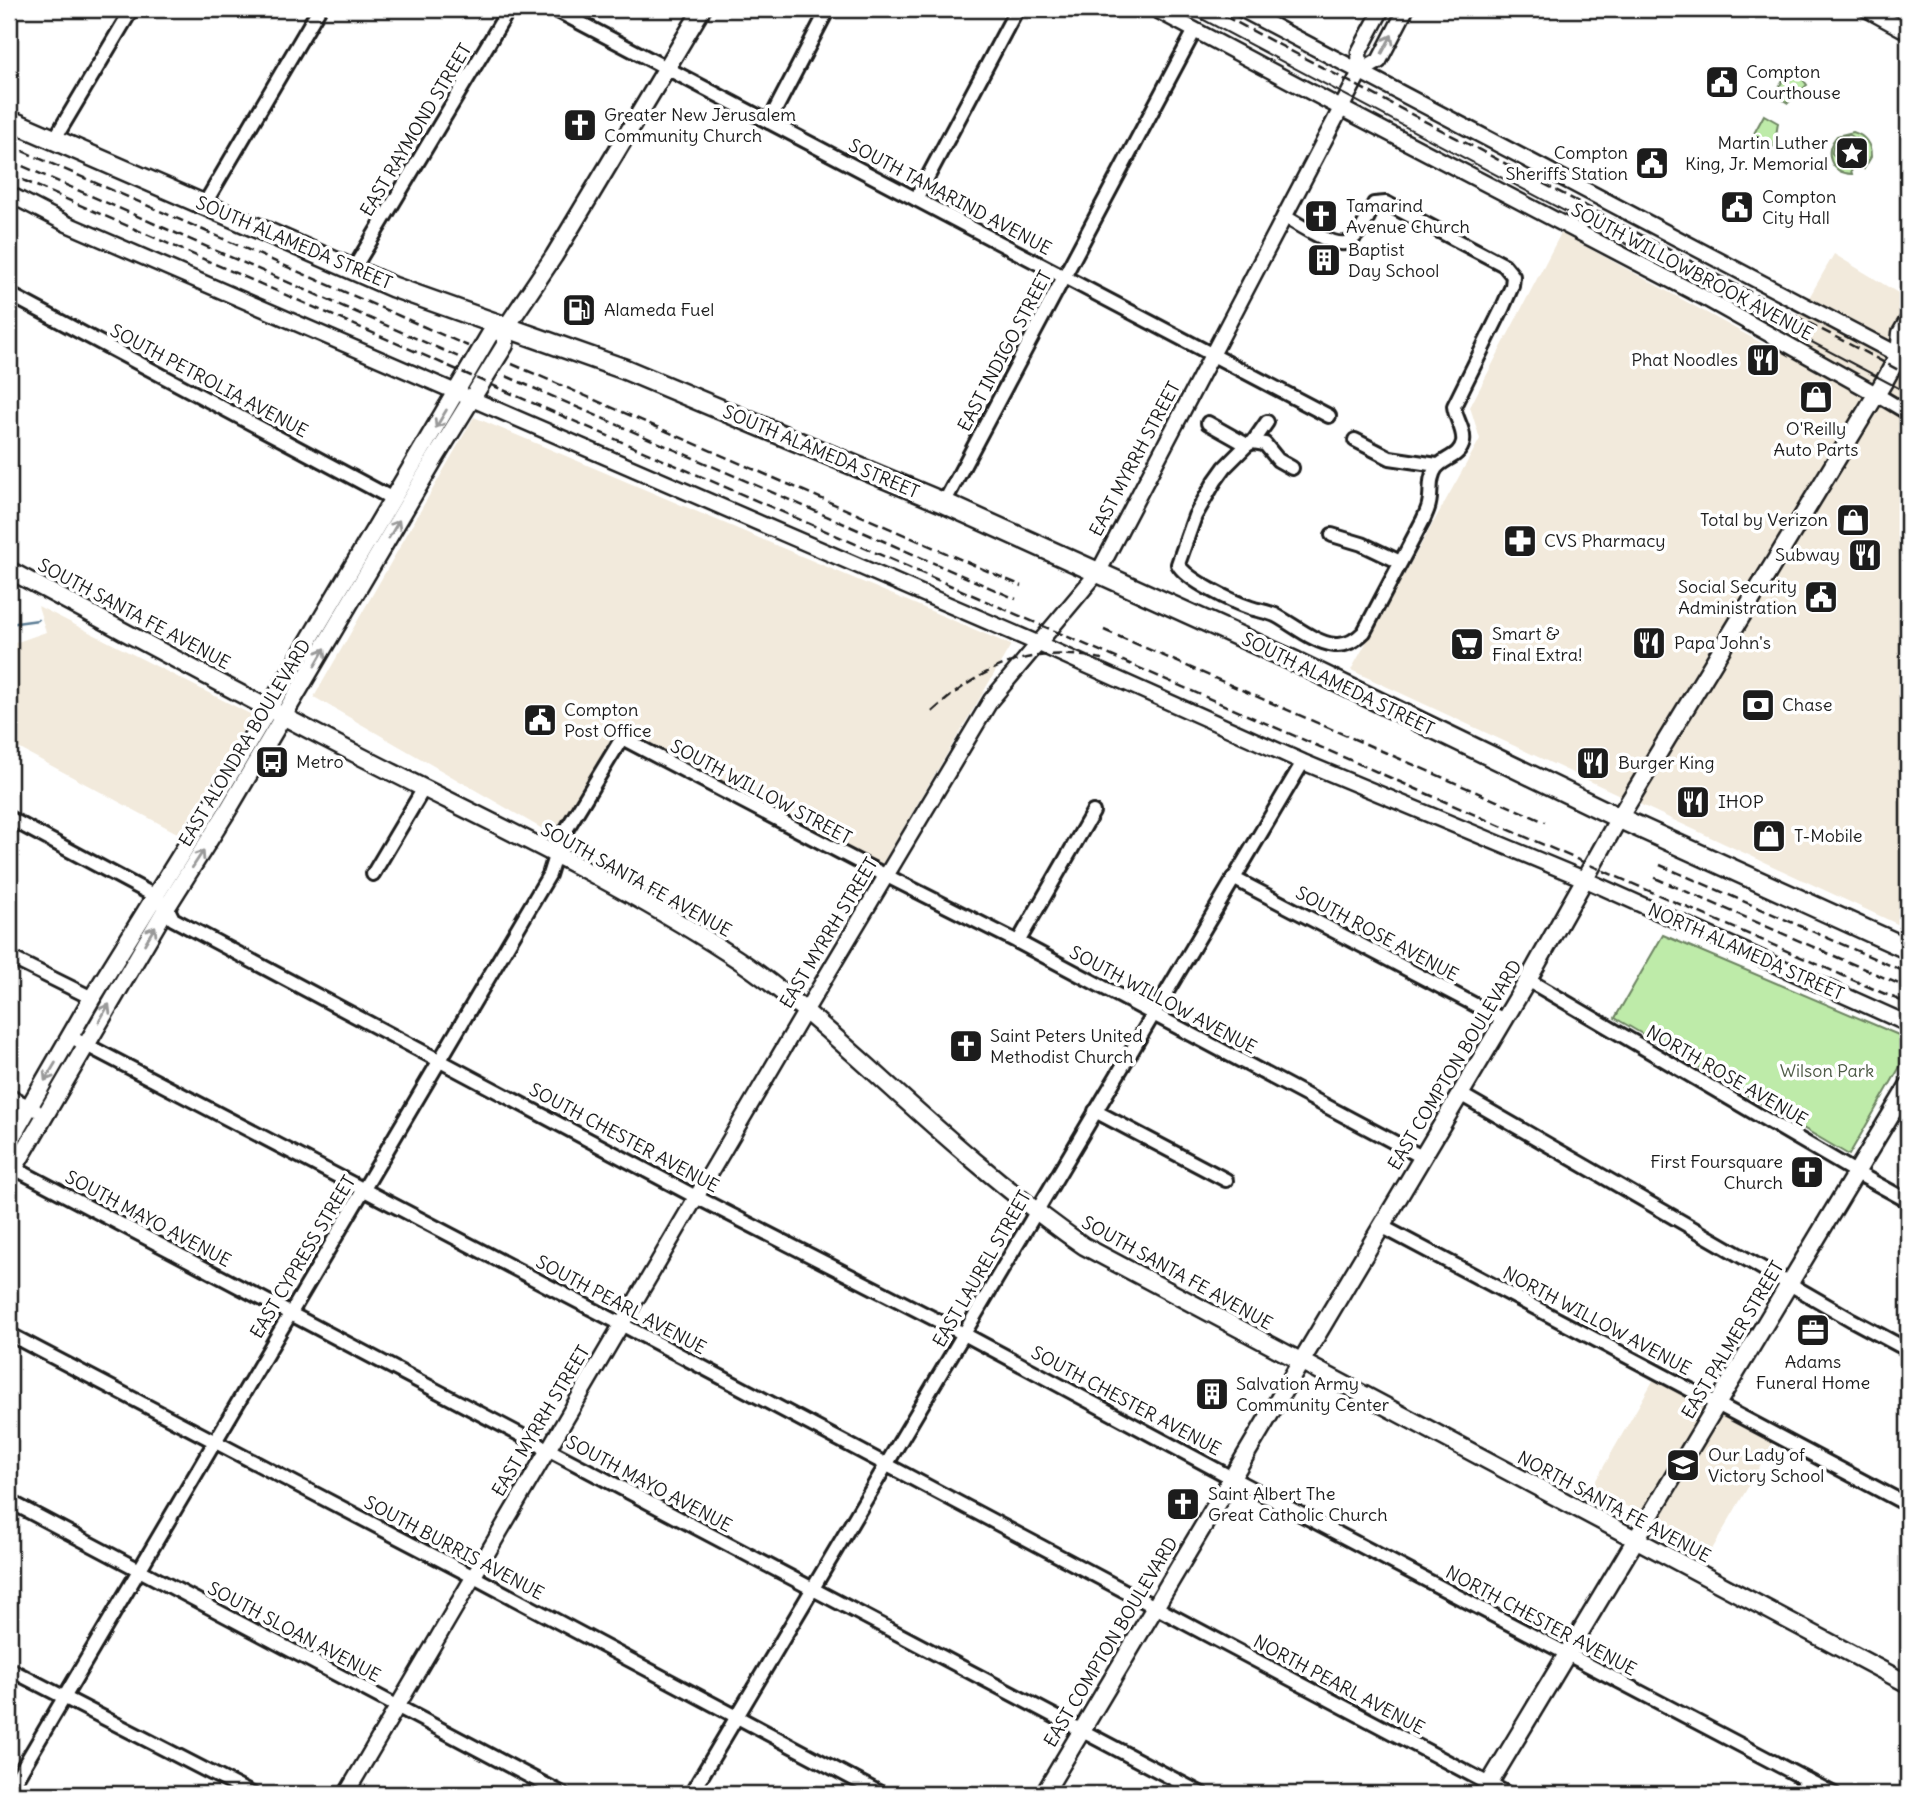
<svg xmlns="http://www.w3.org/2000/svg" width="1917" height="1803" font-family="Delius,sans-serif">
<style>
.built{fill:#f2eadc}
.green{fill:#beeba9;stroke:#6d8462;stroke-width:2}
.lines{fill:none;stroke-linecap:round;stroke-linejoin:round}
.stream{stroke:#5d7e96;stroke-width:2.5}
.minor-casing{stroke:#1c1c1c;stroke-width:18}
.tertiary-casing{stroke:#1c1c1c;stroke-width:19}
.secondary-casing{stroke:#1c1c1c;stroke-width:21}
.primary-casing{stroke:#1c1c1c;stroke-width:24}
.minor{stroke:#fff;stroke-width:12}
.tertiary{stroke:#fff;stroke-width:14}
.secondary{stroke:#fff;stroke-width:16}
.primary{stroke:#fff;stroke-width:19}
.tram{stroke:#1c1c1c;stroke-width:2}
.rail{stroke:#1c1c1c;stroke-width:2.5;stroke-dasharray:10 5;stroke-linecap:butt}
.oneway{stroke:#999}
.labels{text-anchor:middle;stroke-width:7;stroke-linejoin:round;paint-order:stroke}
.poi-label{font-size:18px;fill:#1c1c1c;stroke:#fff;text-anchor:start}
.street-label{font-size:18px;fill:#1c1c1c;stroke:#fff}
.park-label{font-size:18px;fill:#4d5a46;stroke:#fff}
</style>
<rect width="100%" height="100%" fill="#fff"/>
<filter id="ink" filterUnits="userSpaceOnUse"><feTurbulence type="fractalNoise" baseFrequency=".0143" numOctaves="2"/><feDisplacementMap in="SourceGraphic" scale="14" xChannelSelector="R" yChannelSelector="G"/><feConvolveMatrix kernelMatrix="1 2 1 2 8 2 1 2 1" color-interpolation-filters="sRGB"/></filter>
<g filter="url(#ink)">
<g class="built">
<path d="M 1561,233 L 1778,352 L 1834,254 L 1908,299 L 1908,929 L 1351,670 L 1480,439 L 1470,407 Z"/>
<path d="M 474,417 L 1011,645 L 881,866 L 627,732 L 612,738 L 553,835 L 314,697 Z"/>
<path d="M 38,606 L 252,715 L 179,834 L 9,743 L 9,645 L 46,632 Z"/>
<path d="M 1654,1379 L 1774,1442 L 1710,1553 L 1592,1487 Z"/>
</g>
<g class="green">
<path d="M 1788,70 L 1801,77 L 1807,85 L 1788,103 L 1775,95 Z"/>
<path d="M 1764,115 L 1778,123 L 1774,148 L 1764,148 L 1750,141 Z"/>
<path d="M 1853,132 C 1866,136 1871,144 1871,157 L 1864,169 L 1859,162 L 1864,153 L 1862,143 L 1850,135 C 1839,135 1833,142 1832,153 L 1840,164 L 1850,166 L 1852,174 C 1830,173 1823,152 1837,136 Z"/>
<path d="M 1663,935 L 1908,1039 L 1908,1053 L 1849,1155 L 1615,1018 Z"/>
</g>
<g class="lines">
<path class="stream" d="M 9,624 L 38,620"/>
<g class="minor-casing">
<g id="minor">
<path d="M 554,9 L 1329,416"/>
<path d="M 769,122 L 828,9"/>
<path d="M 54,140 L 132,9"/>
<path d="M 916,199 L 1017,9"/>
<path d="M 204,205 L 319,9"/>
<path d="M 353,270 L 509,9"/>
<path d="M 9,294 L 393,499"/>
<path d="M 1876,394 L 1908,413"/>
<path d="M 1267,422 L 1253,442 L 1247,445 L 1225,467 L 1215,481 L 1195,516 L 1178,564 C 1186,580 1233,602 1251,608 C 1260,611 1270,612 1277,616 C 1295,626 1315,643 1335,645 C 1347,646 1356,640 1364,632 L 1423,520 C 1425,515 1428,510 1429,504 C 1432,492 1428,479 1436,468 C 1444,458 1460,457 1463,442 C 1465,430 1455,418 1454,406 L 1503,307 L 1512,286 L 1513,276 L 1504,265 L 1386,203 L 1374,204 C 1368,217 1362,232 1350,241 C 1337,251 1298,224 1284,216"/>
<path d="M 1208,423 L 1247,445"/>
<path d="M 1355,440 L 1390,458 L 1437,465"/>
<path d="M 1253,442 L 1265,444 L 1278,460 L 1292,468"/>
<path d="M 944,503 L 1195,30"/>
<path d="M 1332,535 L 1362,544 L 1400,562"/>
<path d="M 9,818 L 155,896 L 167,907 L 173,919 L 696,1197 L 964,1334 L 1232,1478 L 1834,1794"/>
<path d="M 373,874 L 424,788"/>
<path d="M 1233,878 L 1504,1020"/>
<path d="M 1018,942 L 1093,812"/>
<path d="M 9,957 L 92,998"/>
<path d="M 1528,980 L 1857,1173 L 1908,1201"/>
<path d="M 71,1037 L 621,1324 L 1508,1794"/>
<path d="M 1460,1094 L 1852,1320 L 1908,1350"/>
<path d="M 9,1096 L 36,1110"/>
<path d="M 1095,1111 L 1226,1180"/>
<path d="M 14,1168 L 1202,1794"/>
<path d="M 1381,1226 L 1908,1505"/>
<path d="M 9,1334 L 472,1576 L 882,1794"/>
<path d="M 9,1501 L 563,1794"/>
<path d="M 9,1669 L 252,1794"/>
<path d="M 9,1791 L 549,875 L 560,840 L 622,738 L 861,863 L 1018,942 L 1422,1157"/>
<path d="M 691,1794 L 1303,762"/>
<path d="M 1798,1794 L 1807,1780"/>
</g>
</g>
<g class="tertiary-casing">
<g id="tertiary">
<path d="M 1155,9 L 1341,108 L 1703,297 L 1876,394"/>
<path d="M 1241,9 L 1899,355"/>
<path d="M 1866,9 L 1908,32"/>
<path d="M 1360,72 L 1379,61 L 1406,9"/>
<path d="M 9,194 L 67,224 L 1037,643 L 1303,762 L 1584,879 L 1908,1024"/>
<path d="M 346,1794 L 806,1010 L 991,700 L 1099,571 L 1360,72 L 1359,52 L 1382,9"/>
</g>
</g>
<g class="secondary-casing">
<g id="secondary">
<path d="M 9,570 C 126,632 242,696 360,756 C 483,819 611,877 728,953 C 780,986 826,1029 872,1070 C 940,1132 1008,1193 1084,1246 L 1908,1684"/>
<path d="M 9,1142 L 92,998 L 211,806 L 490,334 L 507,326"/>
<path d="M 9,1177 L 167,907 L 228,810 L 434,460 L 505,345 L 507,326 L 554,256 L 702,9"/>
<path d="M 1044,1794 L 1528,980 L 1619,818 L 1885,380 L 1899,355 L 1901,333 L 1908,321"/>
<path d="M 1483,1794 L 1908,1086"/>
</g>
</g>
<g class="primary-casing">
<path id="primary" d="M 9,120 L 393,287 L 624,369 L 944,503 L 1296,662 L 1619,818 L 1908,949"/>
</g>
<use href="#minor" class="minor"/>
<use href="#tertiary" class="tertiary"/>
<use href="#secondary" class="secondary"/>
<use href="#primary" class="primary"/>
<path class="tram" d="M 1183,9 L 1908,393"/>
<g class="rail">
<path d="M 1211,9 L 1908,375"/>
<path d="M 9,145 L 468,346"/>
<path d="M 9,160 L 463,359"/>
<path d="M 9,174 L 1908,1004"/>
<path d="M 512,364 L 1022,586"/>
<path d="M 506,376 L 1016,599"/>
<path d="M 1104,630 L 1545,822"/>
<path d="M 932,712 C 984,665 1030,645 1102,659"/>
<path d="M 1660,865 L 1908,973"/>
<path d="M 1655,878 L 1908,988"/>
</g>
</g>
<defs><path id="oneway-shaft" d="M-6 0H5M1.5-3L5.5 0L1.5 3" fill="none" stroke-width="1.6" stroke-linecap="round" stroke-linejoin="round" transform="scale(1.75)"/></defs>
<g class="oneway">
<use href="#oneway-shaft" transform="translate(1387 44) rotate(-62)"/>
<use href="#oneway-shaft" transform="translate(441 419) rotate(121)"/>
<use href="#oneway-shaft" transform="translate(394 529) rotate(-60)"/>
<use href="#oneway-shaft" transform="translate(320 657) rotate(-60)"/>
<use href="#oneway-shaft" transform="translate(198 859) rotate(-57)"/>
<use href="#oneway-shaft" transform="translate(150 935) rotate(-59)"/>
<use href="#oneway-shaft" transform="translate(104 1013) rotate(-60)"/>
<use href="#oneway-shaft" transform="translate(50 1072) rotate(121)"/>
</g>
</g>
<defs>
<g id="civic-square" transform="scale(1.75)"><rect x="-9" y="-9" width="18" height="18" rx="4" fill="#1c1c1c" stroke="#fff"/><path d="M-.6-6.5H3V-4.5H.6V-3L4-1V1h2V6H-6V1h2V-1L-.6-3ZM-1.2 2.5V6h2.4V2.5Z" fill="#fff"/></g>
<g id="church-square" transform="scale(1.75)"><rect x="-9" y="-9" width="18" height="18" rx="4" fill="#1c1c1c" stroke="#fff"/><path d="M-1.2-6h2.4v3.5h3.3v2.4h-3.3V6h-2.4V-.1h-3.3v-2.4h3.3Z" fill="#fff"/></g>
<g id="sight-square" transform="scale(1.75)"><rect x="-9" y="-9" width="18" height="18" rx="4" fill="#1c1c1c" stroke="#fff"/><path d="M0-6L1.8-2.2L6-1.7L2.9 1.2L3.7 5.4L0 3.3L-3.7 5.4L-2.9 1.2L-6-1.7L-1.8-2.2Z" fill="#fff"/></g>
<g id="building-square" transform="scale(1.75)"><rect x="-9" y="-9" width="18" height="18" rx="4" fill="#1c1c1c" stroke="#fff"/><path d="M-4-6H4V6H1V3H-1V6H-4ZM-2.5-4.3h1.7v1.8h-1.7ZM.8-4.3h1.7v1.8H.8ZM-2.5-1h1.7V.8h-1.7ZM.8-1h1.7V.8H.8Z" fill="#fff"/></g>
<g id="fuel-square" transform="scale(1.75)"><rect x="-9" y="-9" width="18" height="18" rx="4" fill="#1c1c1c" stroke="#fff"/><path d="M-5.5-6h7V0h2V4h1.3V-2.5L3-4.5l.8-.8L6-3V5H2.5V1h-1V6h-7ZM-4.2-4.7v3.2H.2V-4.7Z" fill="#fff"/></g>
<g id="restaurant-square" transform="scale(1.75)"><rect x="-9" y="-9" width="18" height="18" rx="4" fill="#1c1c1c" stroke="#fff"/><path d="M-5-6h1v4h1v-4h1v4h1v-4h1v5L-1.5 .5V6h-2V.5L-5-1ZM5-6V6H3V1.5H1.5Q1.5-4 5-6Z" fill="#fff"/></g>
<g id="shop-square" transform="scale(1.75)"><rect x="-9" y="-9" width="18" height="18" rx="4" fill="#1c1c1c" stroke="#fff"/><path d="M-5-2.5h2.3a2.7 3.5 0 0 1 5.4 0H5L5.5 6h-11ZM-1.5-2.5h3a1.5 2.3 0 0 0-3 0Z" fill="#fff"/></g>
<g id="pharmacy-square" transform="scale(1.75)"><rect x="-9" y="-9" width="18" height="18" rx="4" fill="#1c1c1c" stroke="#fff"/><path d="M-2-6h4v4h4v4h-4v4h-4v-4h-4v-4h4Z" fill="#fff"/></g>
<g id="supermarket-square" transform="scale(1.75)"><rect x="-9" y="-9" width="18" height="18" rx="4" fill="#1c1c1c" stroke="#fff"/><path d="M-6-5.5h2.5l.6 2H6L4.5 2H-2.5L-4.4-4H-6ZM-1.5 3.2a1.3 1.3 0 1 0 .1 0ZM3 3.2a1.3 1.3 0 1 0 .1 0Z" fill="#fff"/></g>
<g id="bank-square" transform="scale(1.75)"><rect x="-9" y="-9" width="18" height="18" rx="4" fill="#1c1c1c" stroke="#fff"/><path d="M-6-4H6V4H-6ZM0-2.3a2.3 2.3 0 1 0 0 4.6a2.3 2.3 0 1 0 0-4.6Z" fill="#fff"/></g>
<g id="bus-square" transform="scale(1.75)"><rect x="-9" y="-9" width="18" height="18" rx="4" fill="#1c1c1c" stroke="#fff"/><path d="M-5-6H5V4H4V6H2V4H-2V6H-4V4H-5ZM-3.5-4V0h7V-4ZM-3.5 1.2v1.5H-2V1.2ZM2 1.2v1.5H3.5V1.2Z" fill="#fff"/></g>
<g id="office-square" transform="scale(1.75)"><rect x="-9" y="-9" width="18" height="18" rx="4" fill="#1c1c1c" stroke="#fff"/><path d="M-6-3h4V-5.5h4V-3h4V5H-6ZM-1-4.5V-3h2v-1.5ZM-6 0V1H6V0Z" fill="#fff"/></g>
<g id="school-square" transform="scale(1.75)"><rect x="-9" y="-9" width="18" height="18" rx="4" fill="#1c1c1c" stroke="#fff"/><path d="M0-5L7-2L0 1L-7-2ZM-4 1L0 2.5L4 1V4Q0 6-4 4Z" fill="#fff"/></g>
</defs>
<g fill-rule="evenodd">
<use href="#civic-square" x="1722" y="82"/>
<use href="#church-square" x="580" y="125"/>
<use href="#sight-square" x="1852" y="153"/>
<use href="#civic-square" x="1652" y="163"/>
<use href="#civic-square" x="1737" y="207"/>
<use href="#church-square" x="1321" y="216"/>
<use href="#building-square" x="1324" y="260"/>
<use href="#fuel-square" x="579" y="310"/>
<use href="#restaurant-square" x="1763" y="360"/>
<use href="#shop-square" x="1816" y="397"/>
<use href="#shop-square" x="1853" y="520"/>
<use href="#pharmacy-square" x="1520" y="541"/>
<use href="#restaurant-square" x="1865" y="555"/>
<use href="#civic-square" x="1821" y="597"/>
<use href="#restaurant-square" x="1649" y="643"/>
<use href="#supermarket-square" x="1467" y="644"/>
<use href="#bank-square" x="1758" y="705"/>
<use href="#civic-square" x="540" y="720"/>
<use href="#bus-square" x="272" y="762"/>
<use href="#restaurant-square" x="1593" y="763"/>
<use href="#restaurant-square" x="1693" y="802"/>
<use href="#shop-square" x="1769" y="836"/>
<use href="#church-square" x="966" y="1046"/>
<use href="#church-square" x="1807" y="1172"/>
<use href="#office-square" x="1813" y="1330"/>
<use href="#building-square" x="1212" y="1394"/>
<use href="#school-square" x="1683" y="1465"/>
<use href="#church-square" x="1183" y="1504"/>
</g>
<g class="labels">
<g class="poi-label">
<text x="1746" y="78">Compton<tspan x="1746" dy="21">Courthouse</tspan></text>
<text x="604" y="121">Greater New Jerusalem<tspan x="604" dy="21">Community Church</tspan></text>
<text x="1828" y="149" text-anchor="end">Martin Luther<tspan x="1828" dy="21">King, Jr. Memorial</tspan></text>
<text x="1628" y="159" text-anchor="end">Compton<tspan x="1628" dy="21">Sheriffs Station</tspan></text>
<text x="1762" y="203">Compton<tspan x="1762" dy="21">City Hall</tspan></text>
<text x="1346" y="212">Tamarind<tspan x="1346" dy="21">Avenue Church</tspan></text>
<text x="1348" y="256">Baptist<tspan x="1348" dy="21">Day School</tspan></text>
<text x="604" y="316">Alameda Fuel</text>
<text x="1738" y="366" text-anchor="end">Phat Noodles</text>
<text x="1816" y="435" text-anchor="middle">O'Reilly<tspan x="1816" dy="21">Auto Parts</tspan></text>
<text x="1828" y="526" text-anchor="end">Total by Verizon</text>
<text x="1544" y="547">CVS Pharmacy</text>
<text x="1840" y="561" text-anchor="end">Subway</text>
<text x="1797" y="593" text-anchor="end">Social Security<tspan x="1797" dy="21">Administration</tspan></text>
<text x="1492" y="640">Smart &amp;<tspan x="1492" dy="21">Final Extra!</tspan></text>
<text x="1674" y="649">Papa John's</text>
<text x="1782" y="711">Chase</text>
<text x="564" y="716">Compton<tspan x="564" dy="21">Post Office</tspan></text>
<text x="296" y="768">Metro</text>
<text x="1618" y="769">Burger King</text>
<text x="1718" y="808">IHOP</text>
<text x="1794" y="842">T-Mobile</text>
<text x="990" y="1042">Saint Peters United<tspan x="990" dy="21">Methodist Church</tspan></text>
<text x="1783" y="1168" text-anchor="end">First Foursquare<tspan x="1783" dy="21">Church</tspan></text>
<text x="1813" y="1368" text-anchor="middle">Adams<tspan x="1813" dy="21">Funeral Home</tspan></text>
<text x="1236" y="1390">Salvation Army<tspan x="1236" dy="21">Community Center</tspan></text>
<text x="1708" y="1461">Our Lady of<tspan x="1708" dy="21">Victory School</tspan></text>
<text x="1208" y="1500">Saint Albert The<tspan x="1208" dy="21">Great Catholic Church</tspan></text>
</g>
<g class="street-label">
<text transform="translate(416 130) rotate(-59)" y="6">EAST RAYMOND STREET</text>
<text transform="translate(950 197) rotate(28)" y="6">SOUTH TAMARIND AVENUE</text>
<text transform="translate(294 243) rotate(23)" y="6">SOUTH ALAMEDA STREET</text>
<text transform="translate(1692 272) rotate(28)" y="6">SOUTH WILLOWBROOK AVENUE</text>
<text transform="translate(1005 351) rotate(-62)" y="6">EAST INDIGO STREET</text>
<text transform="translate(209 381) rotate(28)" y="6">SOUTH PETROLIA AVENUE</text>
<text transform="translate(821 452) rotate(23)" y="6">SOUTH ALAMEDA STREET</text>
<text transform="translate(1135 459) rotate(-62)" y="6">EAST MYRRH STREET</text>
<text transform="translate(134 614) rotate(28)" y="6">SOUTH SANTA FE AVENUE</text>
<text transform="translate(1338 684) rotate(26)" y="6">SOUTH ALAMEDA STREET</text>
<text transform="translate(245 743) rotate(-59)" y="6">EAST ALONDRA BOULEVARD</text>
<text transform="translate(761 792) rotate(28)" y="6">SOUTH WILLOW STREET</text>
<text transform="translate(636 880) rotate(29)" y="6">SOUTH SANTA FE AVENUE</text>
<text transform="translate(829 933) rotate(-59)" y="6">EAST MYRRH STREET</text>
<text transform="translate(1377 934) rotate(28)" y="6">SOUTH ROSE AVENUE</text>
<text transform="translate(1746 952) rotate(24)" y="6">NORTH ALAMEDA STREET</text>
<text transform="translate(1163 1000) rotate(28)" y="6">SOUTH WILLOW AVENUE</text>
<text transform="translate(1455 1065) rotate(-59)" y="6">EAST COMPTON BOULEVARD</text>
<text transform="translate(1727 1076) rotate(30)" y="6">NORTH ROSE AVENUE</text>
<text transform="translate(624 1138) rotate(28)" y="6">SOUTH CHESTER AVENUE</text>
<text transform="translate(148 1219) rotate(28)" y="6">SOUTH MAYO AVENUE</text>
<text transform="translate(303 1257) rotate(-59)" y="6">EAST CYPRESS STREET</text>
<text transform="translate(982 1269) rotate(-60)" y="6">EAST LAUREL STREET</text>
<text transform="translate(1177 1273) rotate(29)" y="6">SOUTH SANTA FE AVENUE</text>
<text transform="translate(621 1305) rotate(28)" y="6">SOUTH PEARL AVENUE</text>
<text transform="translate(1597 1321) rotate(28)" y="6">NORTH WILLOW AVENUE</text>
<text transform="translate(1733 1340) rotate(-59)" y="6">EAST PALMER STREET</text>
<text transform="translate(1126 1401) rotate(28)" y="6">SOUTH CHESTER AVENUE</text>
<text transform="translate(541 1421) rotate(-59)" y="6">EAST MYRRH STREET</text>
<text transform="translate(649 1484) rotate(28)" y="6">SOUTH MAYO AVENUE</text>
<text transform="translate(1614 1507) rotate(28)" y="6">NORTH SANTA FE AVENUE</text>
<text transform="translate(454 1548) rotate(28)" y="6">SOUTH BURRIS AVENUE</text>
<text transform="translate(1541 1621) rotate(28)" y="6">NORTH CHESTER AVENUE</text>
<text transform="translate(294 1632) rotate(28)" y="6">SOUTH SLOAN AVENUE</text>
<text transform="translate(1111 1642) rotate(-59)" y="6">EAST COMPTON BOULEVARD</text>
<text transform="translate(1339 1685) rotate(28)" y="6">NORTH PEARL AVENUE</text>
</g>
<g class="park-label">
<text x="1827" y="1077">Wilson Park</text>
</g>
</g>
<rect width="1917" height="1803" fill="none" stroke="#fff" stroke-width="35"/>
<rect x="18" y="18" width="1882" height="1768" fill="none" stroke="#1c1c1c" stroke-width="2.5" filter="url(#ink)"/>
</svg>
